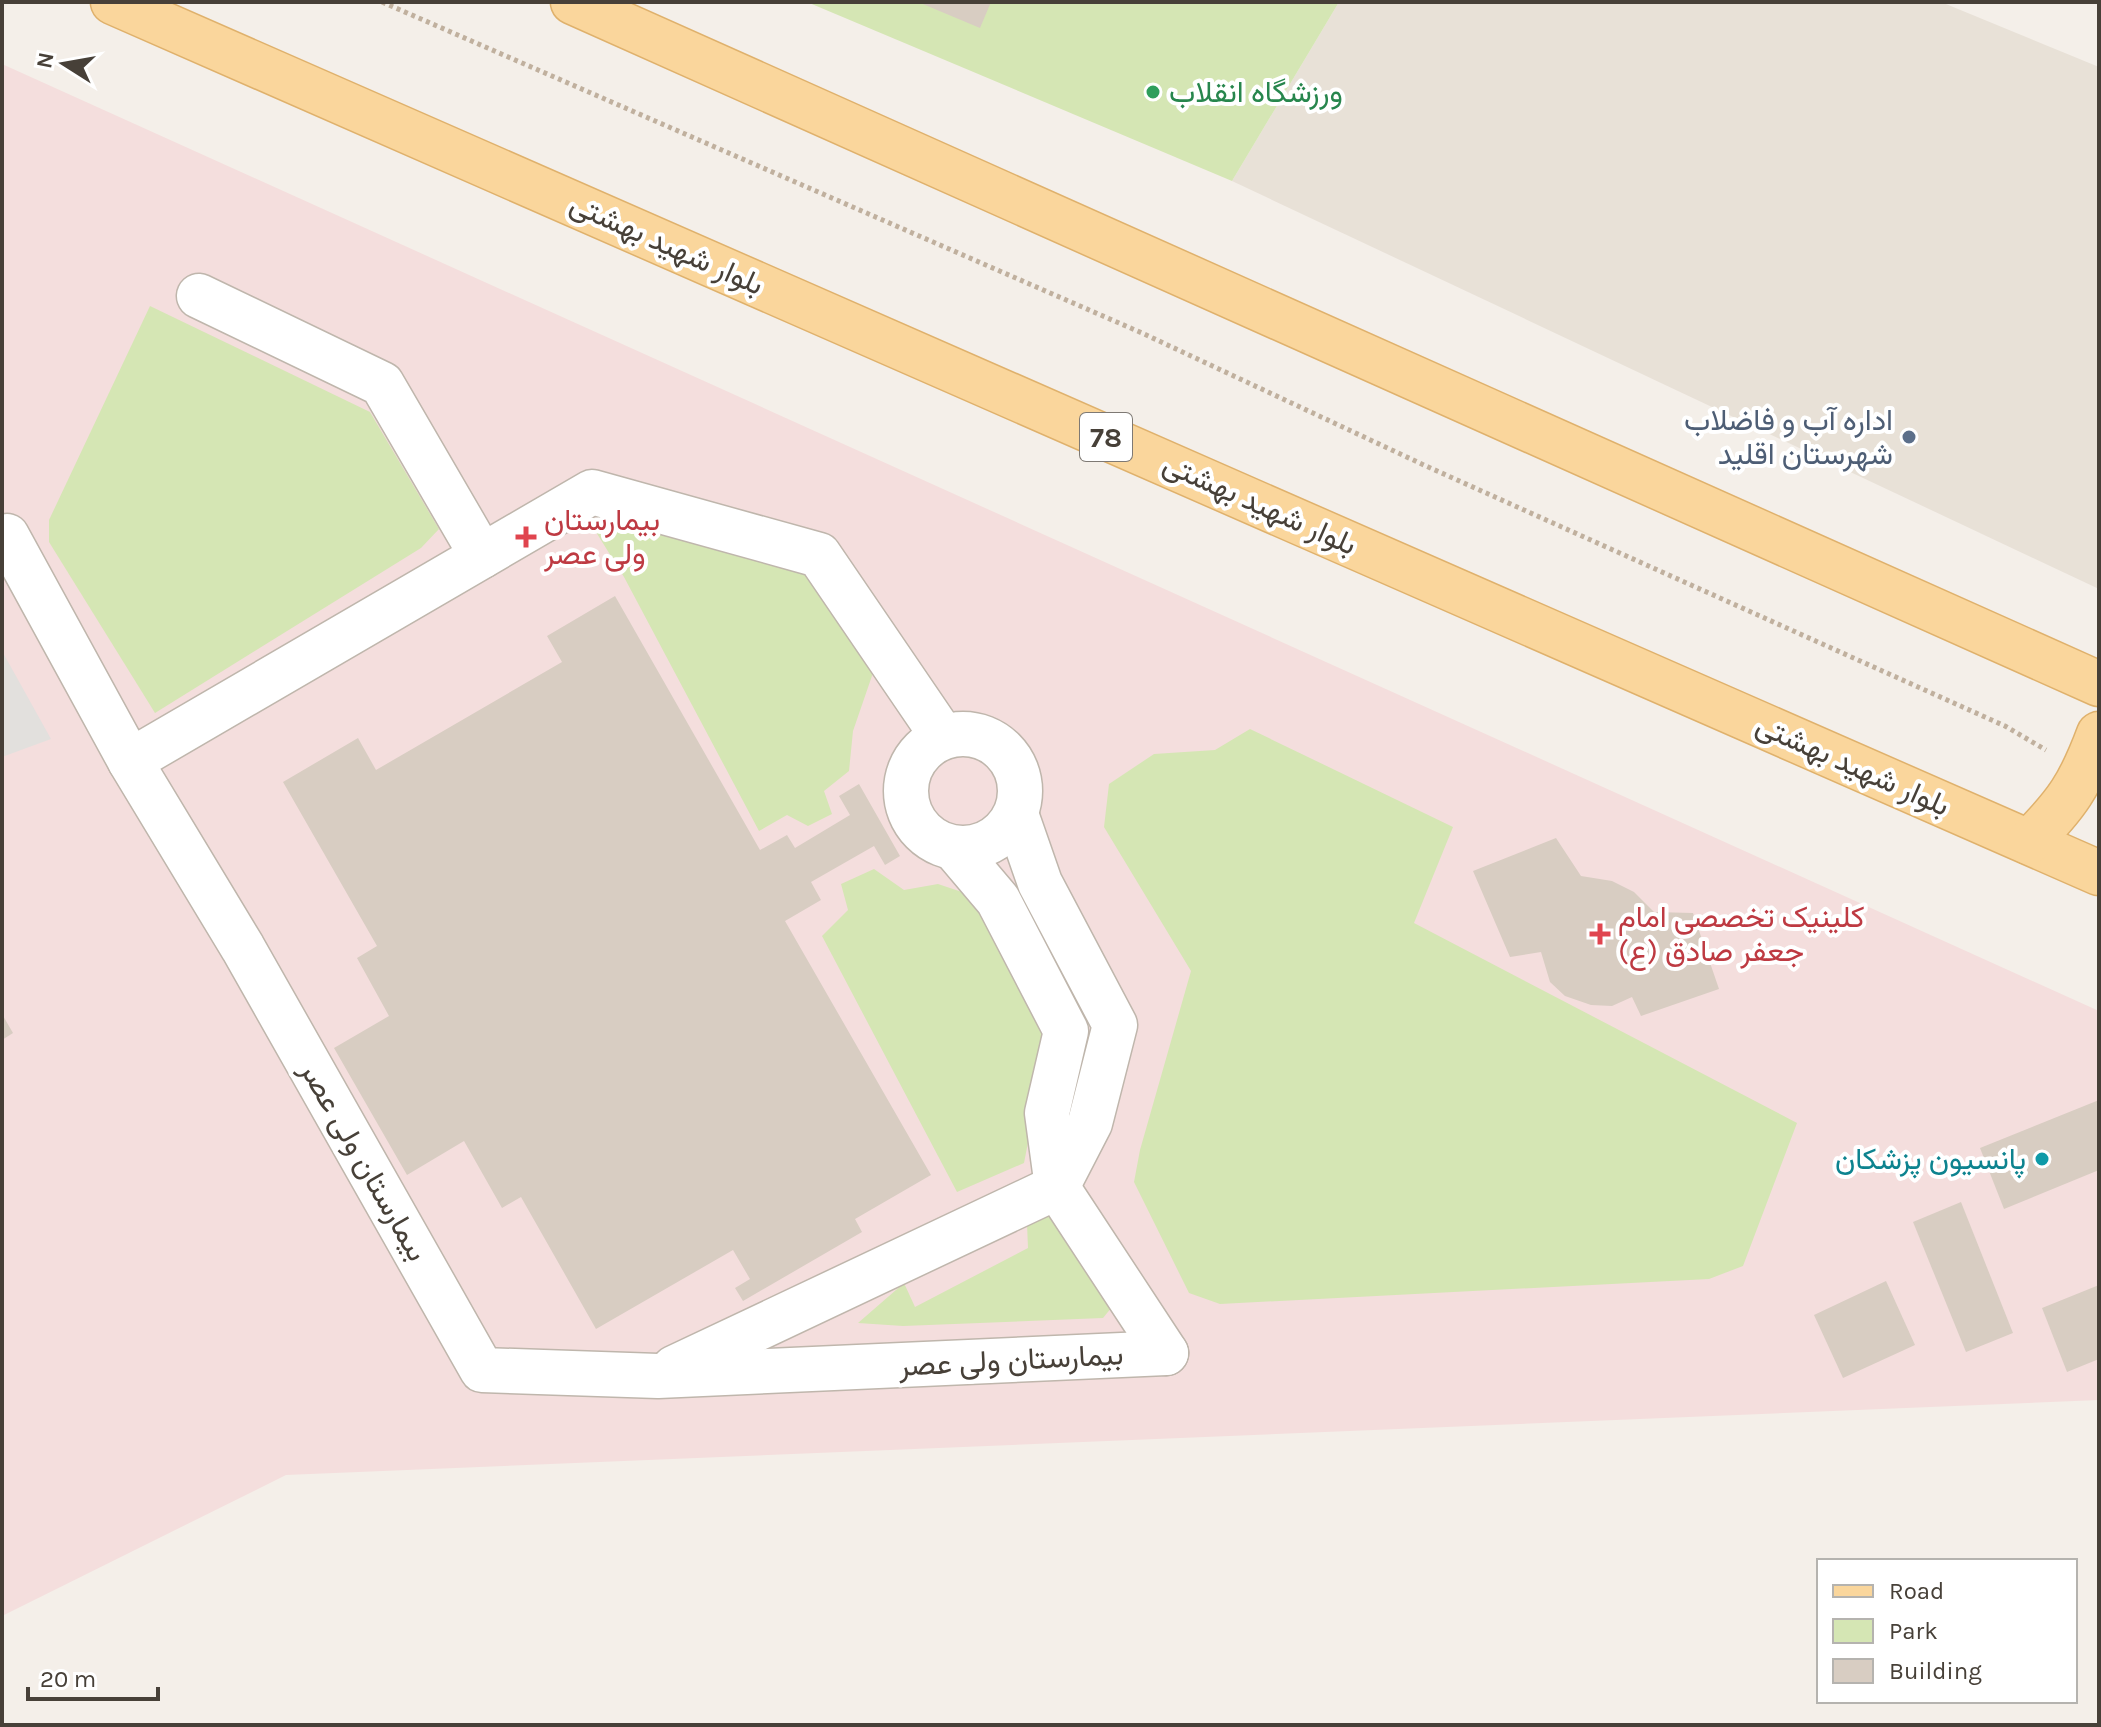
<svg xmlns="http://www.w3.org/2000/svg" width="2101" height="1727" font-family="Karla,Vazirmatn,sans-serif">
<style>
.residential{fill:#e8e1d7}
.medical{fill:#f4dedd}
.green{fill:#d5e6b4}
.parking{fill:#e2e0dd}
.building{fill:#d8cdc2}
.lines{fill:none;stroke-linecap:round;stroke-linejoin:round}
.minor-casing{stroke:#bfb6ac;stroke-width:47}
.major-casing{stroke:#dfb16c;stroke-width:47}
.path{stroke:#c0b09e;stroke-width:5;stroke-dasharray:4 4;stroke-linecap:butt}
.minor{stroke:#fff;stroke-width:44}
.major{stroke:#fad69c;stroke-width:44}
.leisure-dot{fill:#2e9e5b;stroke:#fff;stroke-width:3}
.service-dot{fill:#5c6f8a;stroke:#fff;stroke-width:3}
.health-dot{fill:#e0444e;stroke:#fff;stroke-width:3}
.culture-dot{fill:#0f9aa8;stroke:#fff;stroke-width:3}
.labels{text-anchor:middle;stroke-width:8;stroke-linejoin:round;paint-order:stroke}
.shield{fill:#fff;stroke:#7e7974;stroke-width:2}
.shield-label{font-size:28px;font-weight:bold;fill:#474038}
.leisure-label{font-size:30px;fill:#27864d;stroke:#fff;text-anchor:start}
.street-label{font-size:30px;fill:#474038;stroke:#fff}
.service-label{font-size:30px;fill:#4e5e75;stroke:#fff;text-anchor:end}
.health-label{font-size:30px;fill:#be3a42;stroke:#fff;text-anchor:start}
.culture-label{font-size:30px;fill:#0d838f;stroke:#fff;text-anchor:end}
</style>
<rect width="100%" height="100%" fill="#f4efe9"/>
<path class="residential" d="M 1339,2 L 1941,2 L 2099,67 L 2099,589 L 1232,181 Z"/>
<path class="medical" d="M 2,64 L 2099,1011 L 2099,1400 L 286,1475 L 2,1616 Z"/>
<g class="green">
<path d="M 807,2 L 1339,2 L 1232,181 Z"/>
<path d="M 150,306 L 370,412 L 439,529 L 421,548 L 155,713 L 49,542 L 49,520 Z"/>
<path d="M 586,516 L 810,572 L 874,670 L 853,731 L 849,771 L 824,791 L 832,814 L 808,826 L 787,815 L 759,831 L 624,577 Z"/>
<path d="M 1250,729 L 1453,827 L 1414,923 L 1797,1123 L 1743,1266 L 1709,1279 L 1220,1304 L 1189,1293 L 1134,1182 L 1140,1150 L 1191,971 L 1104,827 L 1109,784 L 1154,754 L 1215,750 Z"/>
<path d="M 874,869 L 904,890 L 938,884 L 977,897 L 1049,1035 L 1024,1163 L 957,1192 L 822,936 L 848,910 L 841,884 Z"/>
<path d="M 1052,1211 L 1112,1307 L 1103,1318 L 903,1326 L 858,1323 L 904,1283 L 915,1307 L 1028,1248 L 1027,1224 Z"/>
</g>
<path class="parking" d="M 2,651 L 51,739 L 2,757 Z"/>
<g class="building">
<path d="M 918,2 L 991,2 L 980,28 Z"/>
<path d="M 615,596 L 760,850 L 787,835 L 795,848 L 850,815 L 839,796 L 859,784 L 900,856 L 885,865 L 874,846 L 811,882 L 821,900 L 785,921 L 931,1175 L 855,1219 L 862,1232 L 743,1301 L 735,1288 L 750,1279 L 733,1250 L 596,1329 L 521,1197 L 502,1208 L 464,1141 L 407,1175 L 334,1048 L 389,1016 L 357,958 L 377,946 L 283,782 L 358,738 L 376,770 L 562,662 L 547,636 Z"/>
<path d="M 1556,838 L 1581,876 L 1612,881 L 1634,892 L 1654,912 L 1693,913 L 1719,989 L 1641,1016 L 1632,997 L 1612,1006 L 1591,1005 L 1565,996 L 1550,982 L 1541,952 L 1510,957 L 1473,871 Z"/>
<path d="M 2,1014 L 13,1033 L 2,1040 Z"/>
<path d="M 2099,1100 L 2099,1170 L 2004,1209 L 1980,1148 Z"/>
<path d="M 1961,1202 L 2013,1333 L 1966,1352 L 1913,1222 Z"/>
<path d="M 1886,1281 L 1915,1345 L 1843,1378 L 1814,1315 Z"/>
<path d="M 2099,1285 L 2099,1359 L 2067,1372 L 2042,1308 Z"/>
</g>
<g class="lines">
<g class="minor-casing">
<g id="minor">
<path d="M 199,296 L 382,384 L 482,556"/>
<path d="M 7,536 L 130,761 L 243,948 L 482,1370 L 658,1376 L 1166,1353"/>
<circle cx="963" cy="791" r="57"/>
<path d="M 130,761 L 592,492 L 819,555 L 943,737"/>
<path d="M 954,848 L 998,900 L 1066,1031 L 1047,1113 L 1057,1187 L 1166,1353"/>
<path d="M 674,1368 L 1057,1187 L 1090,1123 L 1115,1025 L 1040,883 L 1016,814"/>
</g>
</g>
<g class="major-casing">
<g id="major">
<path d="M 113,2 L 2099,873"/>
<path d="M 573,2 L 2099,684"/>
<path d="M 2029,842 C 2067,804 2080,785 2099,734"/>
</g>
</g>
<path class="path" d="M 382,2 L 1142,333 L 1426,466 L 2005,726 L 2046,750"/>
<use href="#minor" class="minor"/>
<use href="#major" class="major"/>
</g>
<circle class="leisure-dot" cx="1153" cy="92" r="8"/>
<circle class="service-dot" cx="1909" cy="437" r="8"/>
<g class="health-dot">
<path d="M522 525h8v8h8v8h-8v8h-8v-8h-8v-8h8z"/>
<path d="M1596 922h8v8h8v8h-8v8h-8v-8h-8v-8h8z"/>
</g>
<circle class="culture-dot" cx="2042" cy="1159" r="8"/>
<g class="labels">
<rect class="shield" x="1080" y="413" width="52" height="48" rx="6"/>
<g class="shield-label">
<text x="1106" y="447">78</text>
</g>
<g class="leisure-label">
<text x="1169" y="102">ورزشگاه انقلاب</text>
</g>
<g class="street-label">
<text transform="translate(667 244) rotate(24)" y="10">بلوار شهید بهشتی</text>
<text transform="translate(1260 504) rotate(24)" y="10">بلوار شهید بهشتی</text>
<text transform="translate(1853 765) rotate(24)" y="10">بلوار شهید بهشتی</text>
<text transform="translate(364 1161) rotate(60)" y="10">بیمارستان ولی عصر</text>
<text transform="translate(1011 1360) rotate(-3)" y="10">بیمارستان ولی عصر</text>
</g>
<g class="service-label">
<text x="1893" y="430">اداره آب و فاضلاب<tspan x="1893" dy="34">شهرستان اقلید</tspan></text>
</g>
<g class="health-label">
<text x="544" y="530">بیمارستان<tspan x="544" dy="34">ولی عصر</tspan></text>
<text x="1618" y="927">کلینیک تخصصی امام<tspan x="1618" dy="34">جعفر صادق (ع)</tspan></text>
</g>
<g class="culture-label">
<text x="2026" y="1169">پانسیون پزشکان</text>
</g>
</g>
<rect width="2101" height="1727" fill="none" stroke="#474038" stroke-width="8"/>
<rect x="1817" y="1559" width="260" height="144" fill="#ffffff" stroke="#b5b3af" stroke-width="2"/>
<rect x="1833" y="1585" width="40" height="12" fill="#fad69c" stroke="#b5b3af" stroke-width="2"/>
<text x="1889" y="1599" font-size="24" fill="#474038">Road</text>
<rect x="1833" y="1619" width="40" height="24" fill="#d5e6b4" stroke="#b5b3af" stroke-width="2"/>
<text x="1889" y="1639" font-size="24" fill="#474038">Park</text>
<rect x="1833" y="1659" width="40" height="24" fill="#d8cdc2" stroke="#b5b3af" stroke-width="2"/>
<text x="1889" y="1679" font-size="24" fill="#474038">Building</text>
<g transform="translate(64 64) rotate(281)" stroke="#ffffff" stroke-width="6" paint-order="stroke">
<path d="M0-6L14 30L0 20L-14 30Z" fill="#474038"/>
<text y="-12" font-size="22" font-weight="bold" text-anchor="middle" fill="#474038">N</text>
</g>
<path d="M28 1687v12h130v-12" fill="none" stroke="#474038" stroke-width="4"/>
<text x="40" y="1687" font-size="24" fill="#474038" stroke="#ffffff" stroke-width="6" paint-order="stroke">20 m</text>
</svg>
